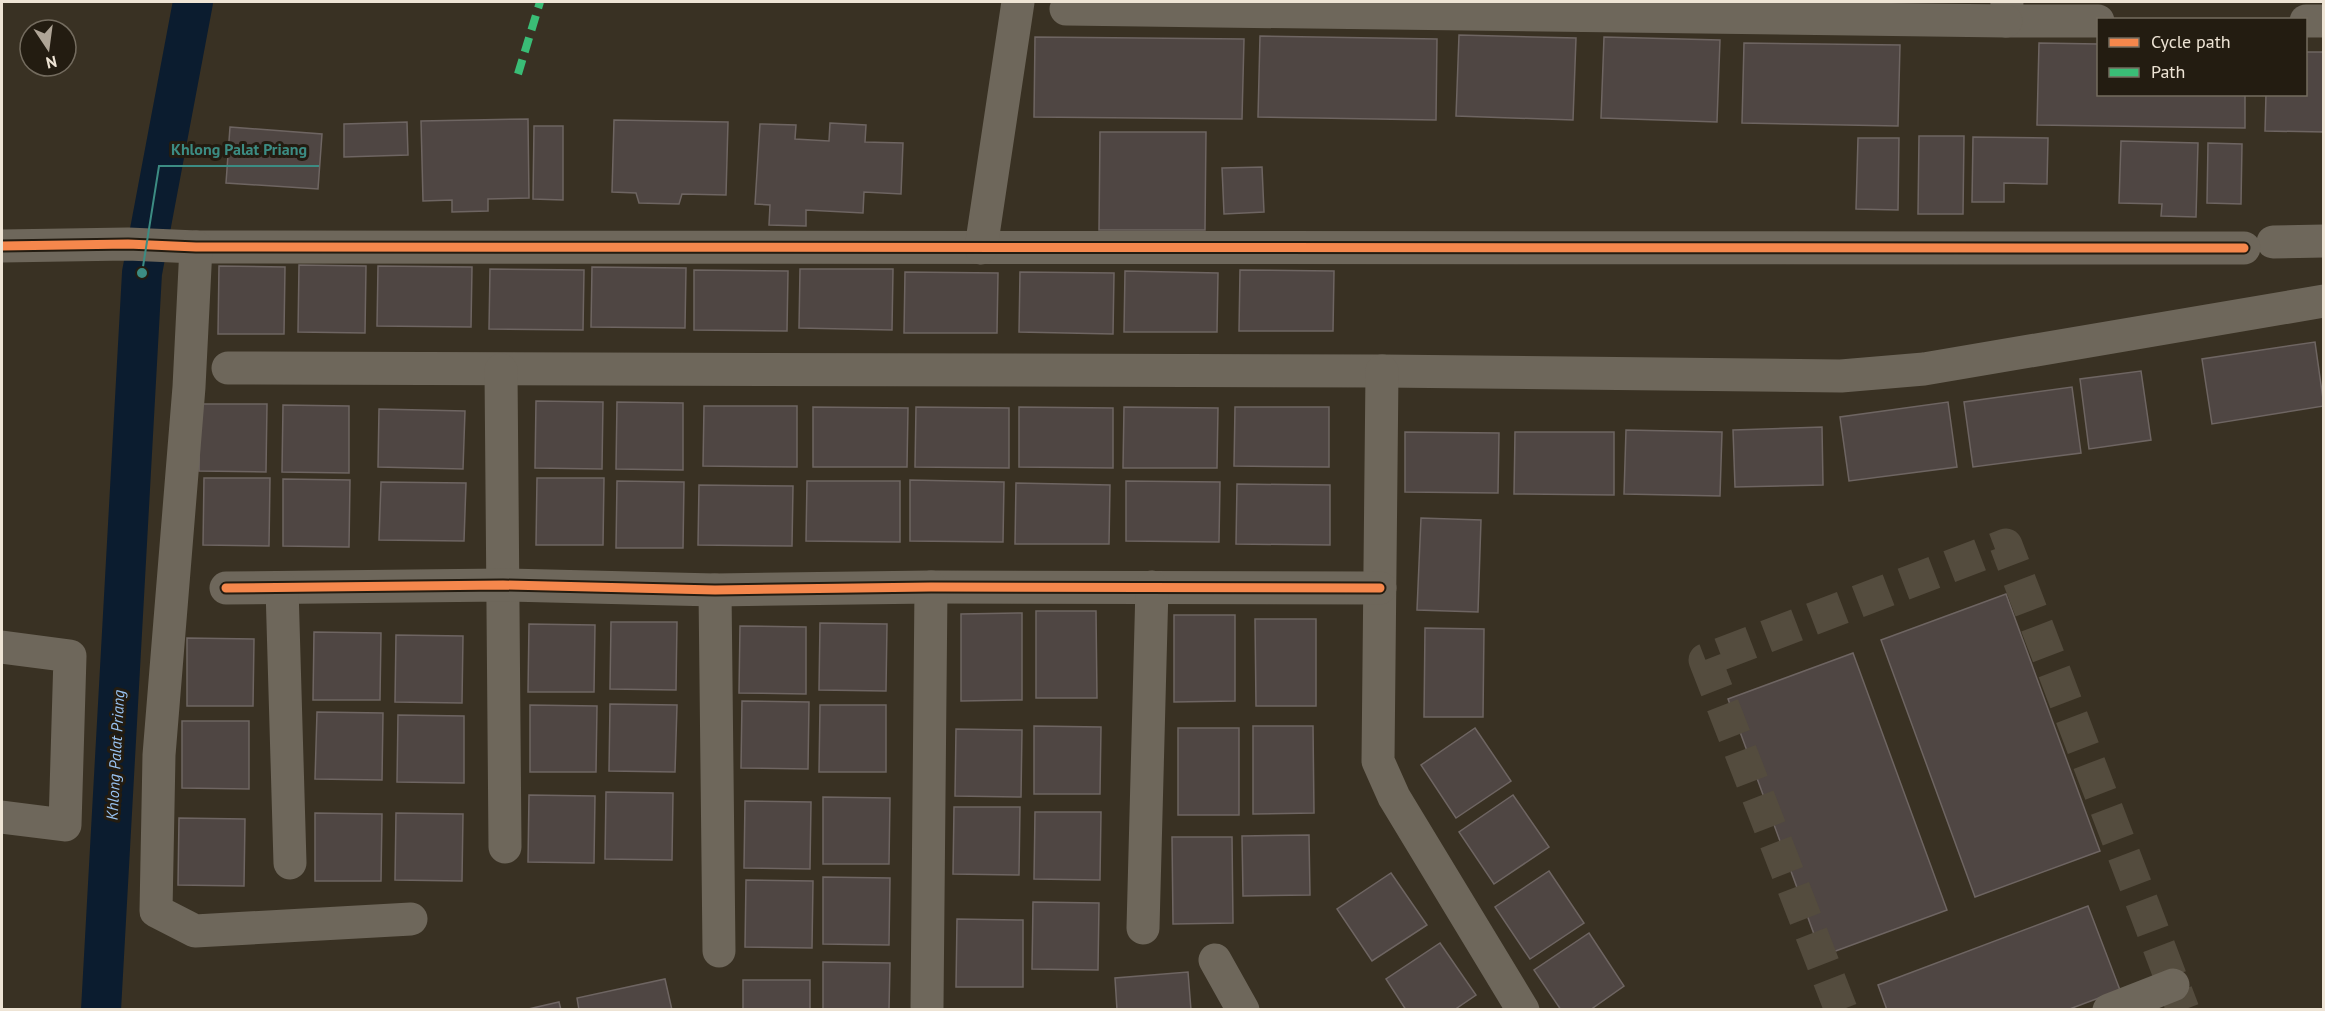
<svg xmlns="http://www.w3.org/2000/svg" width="2325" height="1011" font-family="'PT Sans',sans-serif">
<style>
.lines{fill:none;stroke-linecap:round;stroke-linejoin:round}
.canal{stroke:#0b1c2f;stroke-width:40}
.building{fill:#4f4643;stroke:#6e6562;stroke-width:1.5}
.minor-tunnel{stroke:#544c3e;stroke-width:33;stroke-dasharray:33 16;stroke-linecap:butt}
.minor{stroke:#6e675b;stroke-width:33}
.quiet{stroke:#3abd76;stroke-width:8;stroke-dasharray:15 8;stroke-linecap:butt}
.cycleway-casing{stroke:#231c11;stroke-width:13}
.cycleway{stroke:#f5874c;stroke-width:9}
.labels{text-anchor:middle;stroke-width:6;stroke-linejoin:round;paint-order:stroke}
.water-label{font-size:16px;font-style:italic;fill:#99c3f2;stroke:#231c11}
.leader{fill:none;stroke:#3c8c83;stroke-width:2}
.callout-dot{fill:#3c8c83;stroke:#231c11;stroke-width:2}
.callout-label{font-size:16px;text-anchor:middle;font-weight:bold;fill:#3c8c83;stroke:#231c11;stroke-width:6;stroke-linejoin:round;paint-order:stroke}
</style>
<rect width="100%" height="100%" fill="#393123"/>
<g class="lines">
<path class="canal" d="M 101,1010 L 142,273 L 193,2"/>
</g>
<g class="building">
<path d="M 1459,35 L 1576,38 L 1573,120 L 1456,116 Z"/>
<path d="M 1260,36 L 1437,39 L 1436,120 L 1258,117 Z"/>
<path d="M 1035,37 L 1244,39 L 1242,119 L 1034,117 Z"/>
<path d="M 1604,37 L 1720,40 L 1717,122 L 1601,118 Z"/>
<path d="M 1744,43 L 1900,45 L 1898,126 L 1742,123 Z"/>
<path d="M 2039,43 L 2098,44 L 2098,94 L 2245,94 L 2245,128 L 2037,125 Z"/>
<path d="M 2306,52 L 2324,52 L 2324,132 L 2265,131 L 2266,94 L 2306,94 Z"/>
<path d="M 528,119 L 529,198 L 488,199 L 488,211 L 452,212 L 452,200 L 423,201 L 421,121 Z"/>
<path d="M 614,120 L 728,122 L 726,195 L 682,194 L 679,204 L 639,203 L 636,193 L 612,192 Z"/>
<path d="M 407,122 L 408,155 L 344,157 L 344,124 Z"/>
<path d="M 830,123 L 866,125 L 865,142 L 903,143 L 901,194 L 864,192 L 863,213 L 806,210 L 806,226 L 769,225 L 770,205 L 755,204 L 760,124 L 796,125 L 795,139 L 829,141 Z"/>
<path d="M 534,126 L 563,126 L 563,200 L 533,199 Z"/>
<path d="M 230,127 L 322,134 L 318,189 L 226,183 Z"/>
<path d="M 1100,132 L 1206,132 L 1205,230 L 1099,230 Z"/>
<path d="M 1919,136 L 1964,136 L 1963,214 L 1918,214 Z"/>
<path d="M 1973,137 L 2048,138 L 2047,184 L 2004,183 L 2004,202 L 1972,202 Z"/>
<path d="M 1858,138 L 1899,138 L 1898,210 L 1856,209 Z"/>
<path d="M 2121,141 L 2198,143 L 2196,217 L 2161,216 L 2162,204 L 2119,203 Z"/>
<path d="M 2208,143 L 2242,144 L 2241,204 L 2207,203 Z"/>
<path d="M 1262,167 L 1264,212 L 1224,214 L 1222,168 Z"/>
<path d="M 299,265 L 366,266 L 365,333 L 298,332 Z"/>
<path d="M 219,266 L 285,267 L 284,334 L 218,334 Z"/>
<path d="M 378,266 L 472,267 L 471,327 L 377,326 Z"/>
<path d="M 592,267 L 686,268 L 685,328 L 591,327 Z"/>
<path d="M 490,269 L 584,270 L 583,330 L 489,329 Z"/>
<path d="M 800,269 L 893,269 L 892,330 L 799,328 Z"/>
<path d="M 694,270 L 788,271 L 787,331 L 694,330 Z"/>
<path d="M 1240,270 L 1334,271 L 1333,331 L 1239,331 Z"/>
<path d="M 1125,271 L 1218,273 L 1217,332 L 1124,332 Z"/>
<path d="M 905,272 L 998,273 L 997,333 L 904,333 Z"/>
<path d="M 1020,272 L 1114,273 L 1113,334 L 1019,332 Z"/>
<path d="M 2315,342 L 2324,406 L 2212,424 L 2202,359 Z"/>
<path d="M 2141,371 L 2151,440 L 2089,449 L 2080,379 Z"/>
<path d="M 2072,387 L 2081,453 L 1973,467 L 1964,402 Z"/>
<path d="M 536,401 L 603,402 L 602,469 L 535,468 Z"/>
<path d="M 617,402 L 683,403 L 683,470 L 616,469 Z"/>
<path d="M 1948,402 L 1957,467 L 1849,481 L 1840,417 Z"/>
<path d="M 200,404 L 267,404 L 266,472 L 199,471 Z"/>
<path d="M 283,405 L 349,406 L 349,473 L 282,472 Z"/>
<path d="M 704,406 L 797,406 L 797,467 L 703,466 Z"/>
<path d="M 813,407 L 908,408 L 907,467 L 813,467 Z"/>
<path d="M 916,407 L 1009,408 L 1009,468 L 915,467 Z"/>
<path d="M 1019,407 L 1113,408 L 1113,468 L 1019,467 Z"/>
<path d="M 1124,407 L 1218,408 L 1217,468 L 1123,468 Z"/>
<path d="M 1235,407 L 1329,407 L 1329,467 L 1234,466 Z"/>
<path d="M 379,409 L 465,411 L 463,469 L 378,467 Z"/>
<path d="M 1822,427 L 1823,485 L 1735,487 L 1733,430 Z"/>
<path d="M 1626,430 L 1722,432 L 1720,496 L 1624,494 Z"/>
<path d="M 1405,432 L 1499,433 L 1498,493 L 1405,492 Z"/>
<path d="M 1515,432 L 1614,432 L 1614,495 L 1514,494 Z"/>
<path d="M 204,478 L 270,478 L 269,546 L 203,545 Z"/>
<path d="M 537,478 L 604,478 L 603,545 L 536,545 Z"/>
<path d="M 283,479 L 350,480 L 349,547 L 283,546 Z"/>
<path d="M 910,480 L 1004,482 L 1003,542 L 910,541 Z"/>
<path d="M 617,481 L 684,482 L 683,548 L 616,548 Z"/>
<path d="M 807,481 L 900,481 L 900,542 L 806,541 Z"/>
<path d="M 1126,481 L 1220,482 L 1219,542 L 1126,541 Z"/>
<path d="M 381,482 L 466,483 L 464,541 L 379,540 Z"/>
<path d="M 1016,483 L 1110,485 L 1109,544 L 1015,544 Z"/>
<path d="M 1237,484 L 1330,485 L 1330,545 L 1236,544 Z"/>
<path d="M 699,485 L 793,486 L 792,546 L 698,545 Z"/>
<path d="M 1421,518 L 1481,520 L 1478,612 L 1417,610 Z"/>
<path d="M 2006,594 L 2100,851 L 1975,897 L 1881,640 Z"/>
<path d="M 1036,611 L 1096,611 L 1097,698 L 1036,698 Z"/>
<path d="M 1022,613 L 1022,700 L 961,701 L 961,614 Z"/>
<path d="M 1174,615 L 1235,615 L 1235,701 L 1174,702 Z"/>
<path d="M 1255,619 L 1316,619 L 1316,706 L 1256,706 Z"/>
<path d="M 611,622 L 677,622 L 676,690 L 610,689 Z"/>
<path d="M 820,623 L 887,624 L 886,691 L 819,690 Z"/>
<path d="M 529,624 L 595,625 L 594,692 L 528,692 Z"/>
<path d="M 740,626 L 806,627 L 806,694 L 739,693 Z"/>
<path d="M 1425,628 L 1484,629 L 1483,717 L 1424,717 Z"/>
<path d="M 314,632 L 381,633 L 380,700 L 313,700 Z"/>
<path d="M 396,635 L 463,636 L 462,703 L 395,702 Z"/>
<path d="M 187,638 L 254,639 L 253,706 L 187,706 Z"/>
<path d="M 1853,653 L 1947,910 L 1822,956 L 1728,699 Z"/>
<path d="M 742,701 L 809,702 L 808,769 L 741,768 Z"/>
<path d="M 610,704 L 677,705 L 675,772 L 609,771 Z"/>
<path d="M 530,705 L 597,706 L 596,772 L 530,772 Z"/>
<path d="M 820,705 L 886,705 L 886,772 L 819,772 Z"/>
<path d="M 317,712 L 383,713 L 382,780 L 315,779 Z"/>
<path d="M 398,715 L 464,716 L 464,783 L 397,782 Z"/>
<path d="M 182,721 L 249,721 L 249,789 L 182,788 Z"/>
<path d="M 1034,726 L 1101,727 L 1100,794 L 1034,794 Z"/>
<path d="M 1253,726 L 1313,726 L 1314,813 L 1253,814 Z"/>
<rect x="1178" y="728" width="61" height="87"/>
<path d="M 1475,728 L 1511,781 L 1456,818 L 1421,765 Z"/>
<path d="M 956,729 L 1022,730 L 1021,797 L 955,796 Z"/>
<path d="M 606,792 L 673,793 L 672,860 L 605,859 Z"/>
<path d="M 529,795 L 595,796 L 594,863 L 528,862 Z"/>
<path d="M 1513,795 L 1549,847 L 1494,884 L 1459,832 Z"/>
<path d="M 823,797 L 890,798 L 889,864 L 823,864 Z"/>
<path d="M 745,801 L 811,802 L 810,869 L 744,868 Z"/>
<path d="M 954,807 L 1020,807 L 1019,875 L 953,874 Z"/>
<path d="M 1035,812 L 1101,812 L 1100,880 L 1034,879 Z"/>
<path d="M 315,813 L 382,814 L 381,881 L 315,881 Z"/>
<path d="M 396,813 L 463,814 L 462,881 L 395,880 Z"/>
<path d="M 179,818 L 245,819 L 244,886 L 178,885 Z"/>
<path d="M 1309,835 L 1310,895 L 1243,896 L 1242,836 Z"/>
<path d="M 1172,837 L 1232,837 L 1233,923 L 1173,924 Z"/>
<path d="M 1549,871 L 1584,923 L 1530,959 L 1495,907 Z"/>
<path d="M 1391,873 L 1427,925 L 1372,961 L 1337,909 Z"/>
<path d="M 823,877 L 890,878 L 889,945 L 823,944 Z"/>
<path d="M 746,880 L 813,881 L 812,948 L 745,947 Z"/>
<path d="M 1033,902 L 1099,903 L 1098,970 L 1032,969 Z"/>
<path d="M 2088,906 L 2120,990 L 2067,1010 L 1887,1010 L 1878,985 Z"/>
<path d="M 957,919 L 1023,920 L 1023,987 L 956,987 Z"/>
<path d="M 1589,933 L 1624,986 L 1590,1010 L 1561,1010 L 1534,970 Z"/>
<path d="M 1440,943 L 1476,995 L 1454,1010 L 1406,1010 L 1386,979 Z"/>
<path d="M 823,962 L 890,963 L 889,1010 L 823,1010 Z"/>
<path d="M 1188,972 L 1191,1010 L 1117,1010 L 1115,978 Z"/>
<path d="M 665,979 L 672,1010 L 579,1010 L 577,998 Z"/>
<rect x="743" y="980" width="67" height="30"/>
<path d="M 559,1002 L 561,1010 L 524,1010 Z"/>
</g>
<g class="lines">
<path class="minor-tunnel" d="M 1841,1010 L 1705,660 L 2006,545 L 2183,1010"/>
<g class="minor">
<path d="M 2007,2 L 2006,21 L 2098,21"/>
<path d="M 1066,9 L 2006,21"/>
<path d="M 2306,21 L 2324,21"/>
<path d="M 2273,242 L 2324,241"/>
<path d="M 2,246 L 128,244 L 196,247 L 2244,248"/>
<path d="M 196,247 L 189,387 L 159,755 L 156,911 L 195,931 L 411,919"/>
<path d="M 981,248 L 1018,2"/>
<path d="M 228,368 L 1382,371 L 1841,376 L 1924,369 L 2324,301"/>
<path d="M 501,370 L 505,847"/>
<path d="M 1382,371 L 1378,761 L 1394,797 L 1523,1010"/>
<path d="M 226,588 L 503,585 L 715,590 L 931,587 L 1380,588"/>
<path d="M 282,588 L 290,863"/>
<path d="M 715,590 L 719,951"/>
<path d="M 2,647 L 70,656 L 65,825 L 2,817"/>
<path d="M 1143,928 L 1152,587"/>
<path d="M 1215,960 L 1243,1010"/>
<path d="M 927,1007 L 931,587"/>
<path d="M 2109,1010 L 2173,985"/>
</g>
<path class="quiet" d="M 518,74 L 540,2"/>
<g class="cycleway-casing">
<g id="cycleway">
<path d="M 2,246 L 128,244 L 196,247 L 2244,248"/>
<path d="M 226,588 L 503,585 L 715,590 L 931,587 L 1380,588"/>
</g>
</g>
<use href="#cycleway" class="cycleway"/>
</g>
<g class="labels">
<g class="water-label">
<text transform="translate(115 755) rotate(-87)" y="6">Khlong Palat Priang</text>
</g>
</g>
<path class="leader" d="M142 273L159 166H319"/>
<circle class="callout-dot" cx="142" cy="273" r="6"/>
<g class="callout-label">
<text x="239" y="155">Khlong Palat Priang</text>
</g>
<rect width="2325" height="1011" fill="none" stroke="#eee4d5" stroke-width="6"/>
<rect x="2097" y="18" width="210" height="78" fill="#231c11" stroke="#746c5f" stroke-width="1.5"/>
<rect x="2109" y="38" width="30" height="9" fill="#f5874c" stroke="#746c5f" stroke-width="1.5"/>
<text x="2151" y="48" font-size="18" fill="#eee4d5">Cycle path</text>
<rect x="2109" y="68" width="30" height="9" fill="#3abd76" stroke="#746c5f" stroke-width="1.5"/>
<text x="2151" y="78" font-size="18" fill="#eee4d5">Path</text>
<g transform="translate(48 48) rotate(167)"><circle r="28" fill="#231c11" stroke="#746c5f" stroke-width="1.5"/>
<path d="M0-4.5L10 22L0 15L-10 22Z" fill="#afa597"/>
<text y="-9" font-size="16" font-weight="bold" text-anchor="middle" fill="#eee4d5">N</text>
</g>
</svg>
